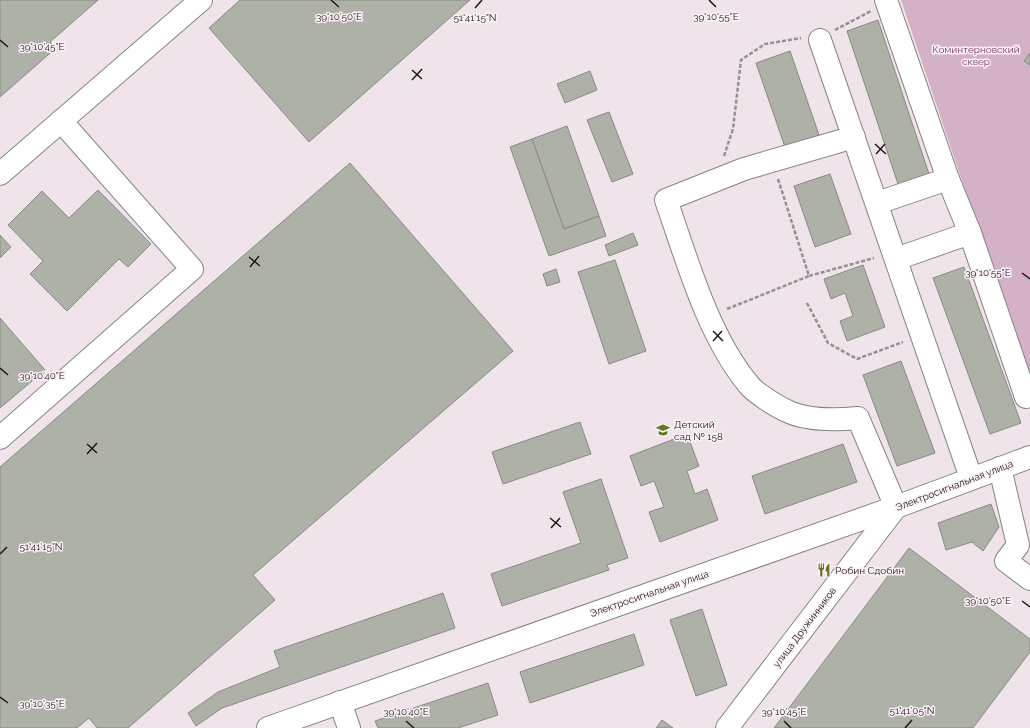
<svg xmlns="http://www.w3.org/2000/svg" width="1030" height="728" font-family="Raleway,sans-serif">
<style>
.green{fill:#d4b2c6}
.building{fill:#aeb1a8;stroke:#888b82}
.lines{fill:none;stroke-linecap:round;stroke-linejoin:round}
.minor-casing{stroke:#8a8186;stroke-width:24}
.path{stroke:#968f93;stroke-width:2.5;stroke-dasharray:4 2;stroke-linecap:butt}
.minor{stroke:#fff;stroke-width:22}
.ticks{fill:none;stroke:#1c191b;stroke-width:1.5}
.labels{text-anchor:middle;stroke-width:3;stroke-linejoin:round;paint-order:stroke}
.park-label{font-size:10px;fill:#783661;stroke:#fcf2f7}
.poi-label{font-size:10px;fill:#1c191b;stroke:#fcf2f7;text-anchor:start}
.street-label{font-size:10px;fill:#1c191b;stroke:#fcf2f7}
.ticks-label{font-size:10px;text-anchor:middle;fill:#1c191b;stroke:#fcf2f7;stroke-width:3;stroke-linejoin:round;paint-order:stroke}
</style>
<rect width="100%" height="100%" fill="#efe4ea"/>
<path class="green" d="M 901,0 L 1030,0 L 1030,382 Z"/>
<g class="building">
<path d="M 0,0 L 98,0 L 50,42 L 56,48 L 0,97 Z"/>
<path d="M 240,0 L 470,0 L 309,142 L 209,28 Z"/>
<path d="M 878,20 L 931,180 L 900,190 L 847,31 Z"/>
<path d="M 790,51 L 819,135 L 785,147 L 756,63 Z"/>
<path d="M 1030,53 L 1030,65 L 1024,61 Z"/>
<path d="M 590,71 L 597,90 L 565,103 L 557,84 Z"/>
<path d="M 609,112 L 633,174 L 612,182 L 587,120 Z"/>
<path d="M 567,126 L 599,216 L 564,229 L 532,139 Z"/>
<path d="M 532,139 L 564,229 L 599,216 L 606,236 L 549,256 L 510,147 Z"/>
<path d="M 350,163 L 513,351 L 253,575 L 275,600 L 128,728 L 97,728 L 89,718 L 77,728 L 0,728 L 0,467 Z"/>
<path d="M 830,174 L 851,234 L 815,247 L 794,186 Z"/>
<path d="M 98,190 L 151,244 L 128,267 L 119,259 L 67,311 L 30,274 L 43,261 L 8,225 L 42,191 L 69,218 Z"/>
<path d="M 633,233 L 638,245 L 609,256 L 605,245 Z"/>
<path d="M 0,235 L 11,247 L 0,258 Z"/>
<path d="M 615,260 L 646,351 L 609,364 L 578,272 Z"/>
<path d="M 863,265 L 885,327 L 847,341 L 840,321 L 853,316 L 845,293 L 831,299 L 824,279 Z"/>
<path d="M 964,267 L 1021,423 L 990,434 L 933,278 Z"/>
<path d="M 556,269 L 560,282 L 547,286 L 543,274 Z"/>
<path d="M 0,318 L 45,370 L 0,408 Z"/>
<path d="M 901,361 L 935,453 L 897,466 L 863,375 Z"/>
<path d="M 580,422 L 591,454 L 503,484 L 492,452 Z"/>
<path d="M 687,434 L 699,466 L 687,471 L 695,494 L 707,489 L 718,520 L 660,542 L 649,512 L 664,507 L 654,481 L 641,486 L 630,456 Z"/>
<path d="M 843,444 L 857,482 L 765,514 L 752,476 Z"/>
<path d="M 601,479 L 628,558 L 607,565 L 609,570 L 502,606 L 491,574 L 581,543 L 563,492 Z"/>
<path d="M 991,504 L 999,527 L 983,551 L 972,542 L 946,550 L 938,523 Z"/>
<path d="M 909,548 L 1030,639 L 1030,652 L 973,728 L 774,728 Z"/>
<path d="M 443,593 L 455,628 L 222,708 L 196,726 L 188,713 L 218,692 L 280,667 L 274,651 Z"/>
<path d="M 702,609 L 727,685 L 696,696 L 670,620 Z"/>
<path d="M 634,634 L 644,665 L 530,703 L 520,672 Z"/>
<path d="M 488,683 L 498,715 L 458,728 L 378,728 L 375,721 Z"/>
<path d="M 662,720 L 673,728 L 656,728 Z"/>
</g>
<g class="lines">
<g class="minor-casing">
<g id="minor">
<path d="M 886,0 L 948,179"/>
<path d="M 820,40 L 971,478"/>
<path d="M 854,137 L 744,169 L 666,200 C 687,260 708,336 749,385 C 755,393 778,407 787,411 C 807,421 836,420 858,418 L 896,507"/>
<path d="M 0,174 L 201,0"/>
<path d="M 877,203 L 948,179 L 970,233"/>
<path d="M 896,259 L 970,233 L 1026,397"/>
<path d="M 0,438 L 192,269 L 61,121"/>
<path d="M 1000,468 L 1018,545 L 1006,561 L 1030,579"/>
<path d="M 340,702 L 349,728"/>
<path d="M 268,728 L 896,507 L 1030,457"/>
<path d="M 727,728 L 896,507"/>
</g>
</g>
<g class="path">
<path d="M 835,30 L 871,11"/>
<path d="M 724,156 L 733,129 L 741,60 L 765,44 L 801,38"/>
<path d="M 778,179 L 809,276 L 874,258"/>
<path d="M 807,303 L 828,343 L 857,359 L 903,342"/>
<path d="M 727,309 L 809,276"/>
</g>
<use href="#minor" class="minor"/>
</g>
<path class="ticks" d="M 331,0 L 339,7M 709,0 L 716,7M 475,8 L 482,0M 0,40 L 8,47M 412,70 L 422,79M 412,80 L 422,69M 875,144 L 886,154M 876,154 L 885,144M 249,257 L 260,266M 250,267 L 259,256M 1022,273 L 1030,279M 713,331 L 723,341M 713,341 L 722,331M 0,368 L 8,375M 87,444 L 97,453M 87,454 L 97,443M 550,518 L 561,527M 551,528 L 560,518M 0,554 L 7,547M 1022,601 L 1030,607M 0,697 L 8,703M 406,721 L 414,728M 784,721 L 791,728M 905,728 L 912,720"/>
<defs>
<g id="school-bare" transform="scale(1.08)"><path d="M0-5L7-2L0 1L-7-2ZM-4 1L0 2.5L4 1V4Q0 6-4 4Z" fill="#637523" stroke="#fcf2f7" stroke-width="2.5" paint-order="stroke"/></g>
<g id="restaurant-bare" transform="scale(1.08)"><path d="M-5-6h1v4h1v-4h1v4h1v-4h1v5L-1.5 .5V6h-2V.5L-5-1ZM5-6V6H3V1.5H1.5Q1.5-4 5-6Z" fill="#637523" stroke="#fcf2f7" stroke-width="2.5" paint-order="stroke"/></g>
</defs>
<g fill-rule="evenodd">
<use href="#school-bare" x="663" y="430"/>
<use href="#restaurant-bare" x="824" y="570"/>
</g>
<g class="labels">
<g class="park-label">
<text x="976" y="53">Коминтерновский<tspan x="976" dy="12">сквер</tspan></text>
</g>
<g class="poi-label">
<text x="674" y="428">Детский<tspan x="674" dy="12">сад № 158</tspan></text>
<text x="835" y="574">Робин Сдобин</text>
</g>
<g class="street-label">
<text transform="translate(954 485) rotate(-21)" y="4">Электросигнальная улица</text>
<text transform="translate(649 593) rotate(-19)" y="4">Электросигнальная улица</text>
<text transform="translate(804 627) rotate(-53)" y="4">улица Дружинников</text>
</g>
</g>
<g class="ticks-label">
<text x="339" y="20">39°10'50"E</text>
<text x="716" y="20">39°10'55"E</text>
<text x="475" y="21">51°41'15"N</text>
<text x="42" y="50">39°10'45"E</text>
<text x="988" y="276">39°10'55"E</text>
<text x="42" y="379">39°10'40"E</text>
<text x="41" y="550">51°41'15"N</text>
<text x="988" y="604">39°10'50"E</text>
<text x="42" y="707">39°10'35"E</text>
<text x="912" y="714">51°41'05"N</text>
<text x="406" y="715">39°10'40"E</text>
<text x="784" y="715">39°10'45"E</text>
</g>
</svg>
